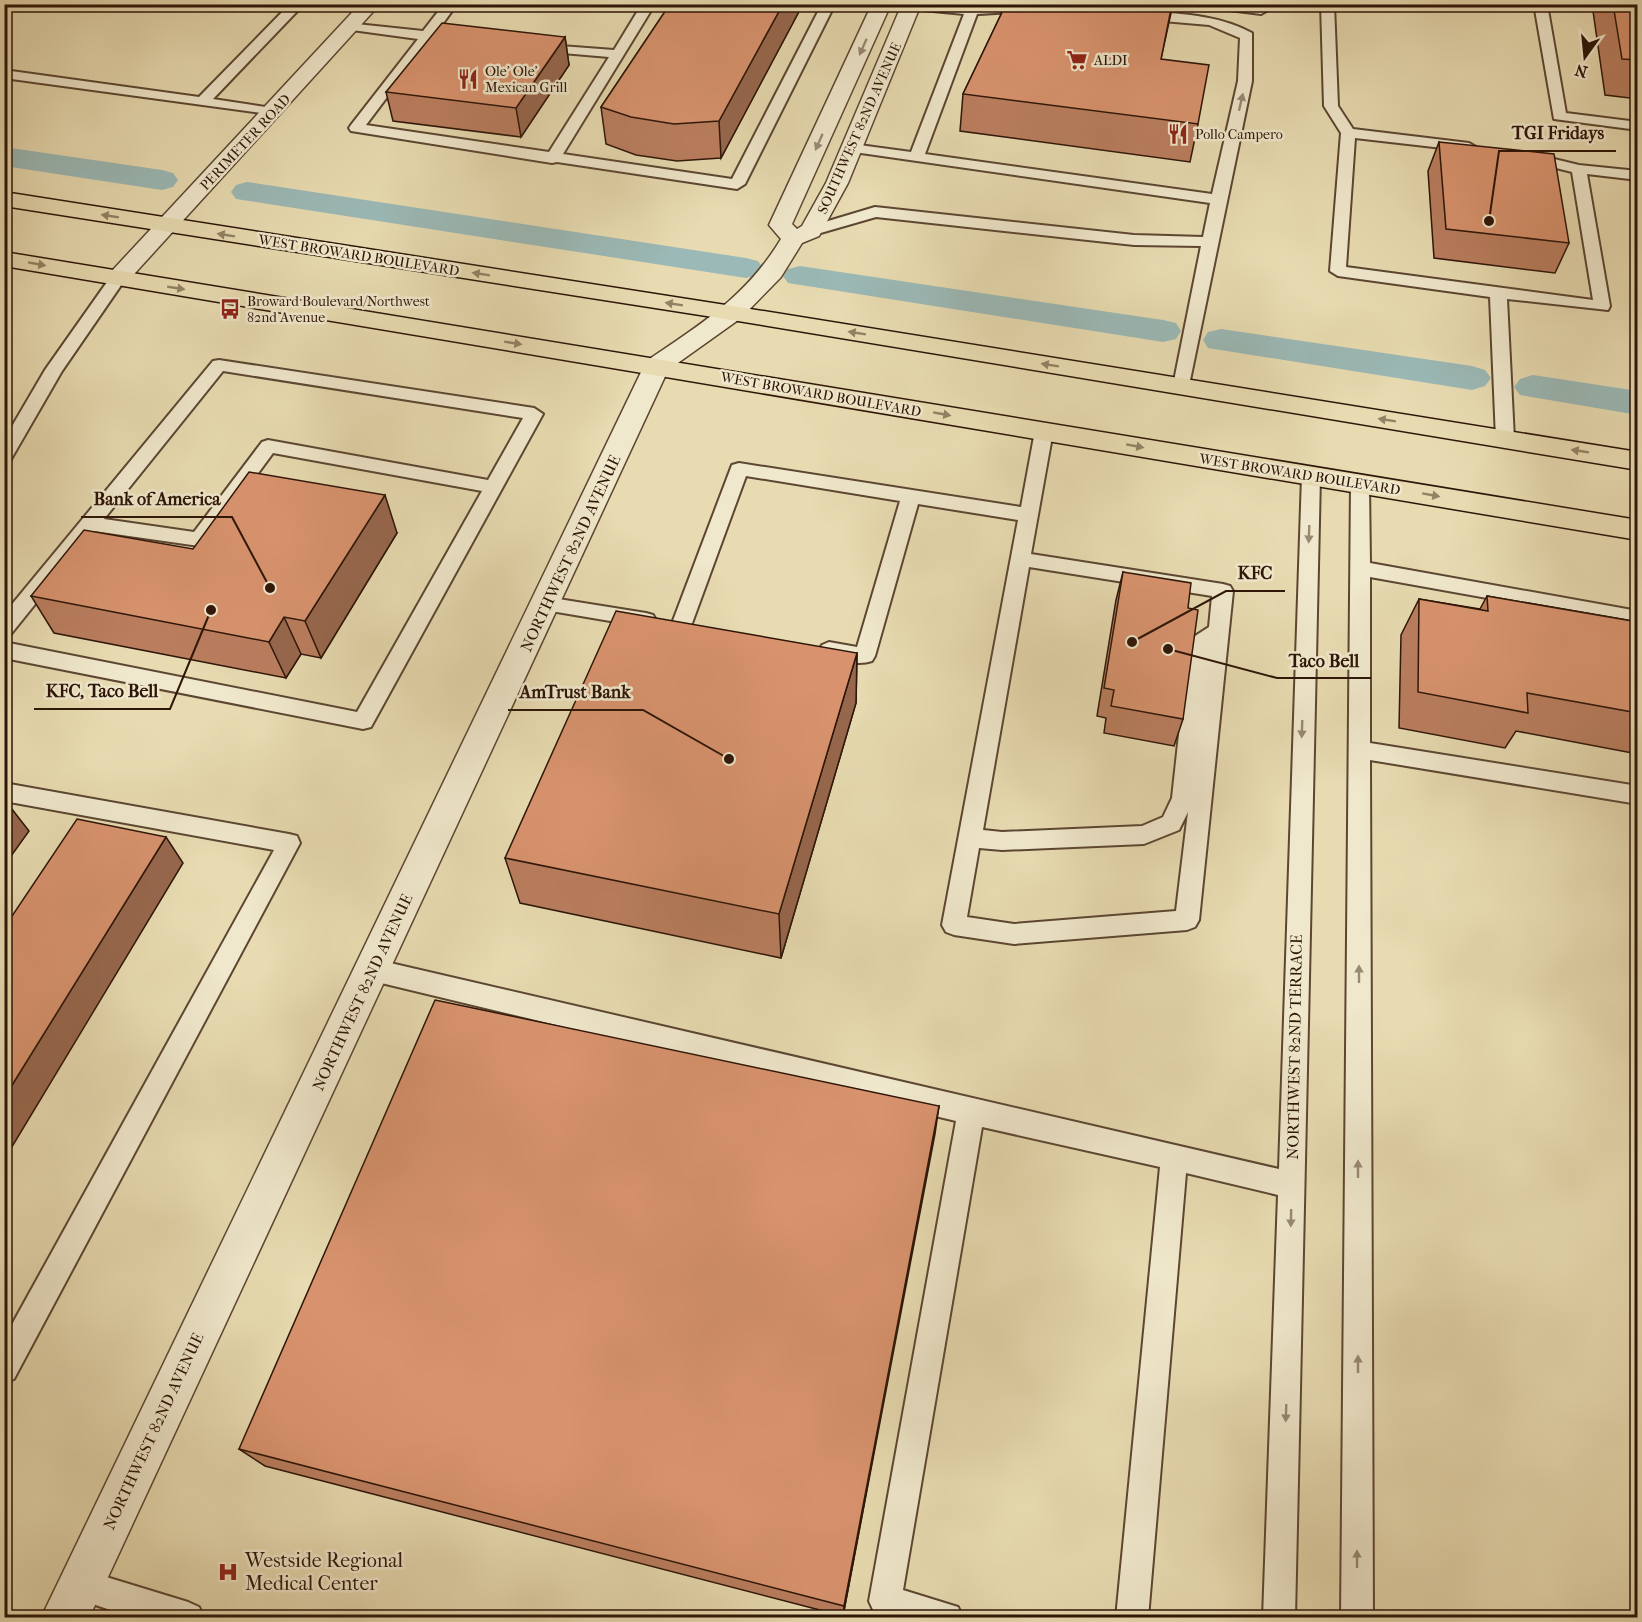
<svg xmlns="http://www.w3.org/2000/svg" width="1642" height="1622" font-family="'IM FELL French Canon',serif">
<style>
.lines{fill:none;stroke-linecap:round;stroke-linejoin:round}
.canal{fill:#9bb9b6;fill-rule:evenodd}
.service-casing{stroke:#5c4632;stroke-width:4}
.minor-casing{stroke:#5c4632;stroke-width:3}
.tertiary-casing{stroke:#5c4632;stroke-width:3}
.primary-casing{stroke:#2d1508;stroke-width:3}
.service{fill:#f0e8cc;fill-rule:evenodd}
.minor{fill:#f0e8cc;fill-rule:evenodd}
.tertiary{fill:#f0e8cc;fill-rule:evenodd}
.primary{fill:#e8dbb1;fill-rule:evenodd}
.wall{fill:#ba7e5f;stroke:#2d1508;stroke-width:1.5}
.shaded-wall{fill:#97674d;stroke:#2d1508;stroke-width:1.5}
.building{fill:#d8936e;stroke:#2d1508;stroke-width:1.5}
.oneway{fill:#988974}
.oneway2{fill:#948265}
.labels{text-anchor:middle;stroke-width:5;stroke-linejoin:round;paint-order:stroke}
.far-poi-label{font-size:14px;fill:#2d1508;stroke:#f0e8cc;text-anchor:start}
.far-street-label{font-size:14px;fill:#2d1508;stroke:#f0e8cc}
.street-label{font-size:16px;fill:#2d1508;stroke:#f0e8cc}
.near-poi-label{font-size:20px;fill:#2d1508;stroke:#f0e8cc;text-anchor:start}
.leader{fill:none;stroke:#2d1508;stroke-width:2}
.callout-dot{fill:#2d1508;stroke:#f0e8cc;stroke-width:2}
.callout-label{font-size:18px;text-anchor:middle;font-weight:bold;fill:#2d1508;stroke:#f0e8cc;stroke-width:5;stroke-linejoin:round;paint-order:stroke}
</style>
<rect width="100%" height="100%" fill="#e8dbb1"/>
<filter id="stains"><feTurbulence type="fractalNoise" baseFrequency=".00333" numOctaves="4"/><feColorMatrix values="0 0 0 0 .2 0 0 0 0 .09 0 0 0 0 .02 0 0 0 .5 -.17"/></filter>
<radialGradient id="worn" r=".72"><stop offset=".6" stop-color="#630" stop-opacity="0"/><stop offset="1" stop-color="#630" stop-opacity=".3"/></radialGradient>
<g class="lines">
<g class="canal">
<path d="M 4,147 L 162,170 L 173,173 L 178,180 L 173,187 L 162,190 L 4,166 Z"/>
<path d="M 247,182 L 746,258 L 758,261 L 763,268 L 758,275 L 746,278 L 236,199 L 231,192 L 236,185 Z"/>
<path d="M 800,266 L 1163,320 L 1176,323 L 1181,331 L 1176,339 L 1163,342 L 788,283 L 783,276 L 788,269 Z"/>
<path d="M 1221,329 L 1472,366 L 1485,370 L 1491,378 L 1485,386 L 1472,390 L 1208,348 L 1203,340 L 1208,332 Z"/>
<path d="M 1533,375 L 1638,391 L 1638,415 L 1520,395 L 1514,387 L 1520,379 Z"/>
</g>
<g class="service-casing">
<g id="service">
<path d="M 290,4 L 304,4 L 213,99 L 272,108 L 279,112 L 277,115 L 4,78 L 4,70 L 199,97 Z"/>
<path d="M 444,4 L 457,4 L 436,33 L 444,37 L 437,41 L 430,40 L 366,125 L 549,152 L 609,57 L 539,51 L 532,47 L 534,44 L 614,50 L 642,4 L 655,4 L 563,154 L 732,179 L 822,4 L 835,4 L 745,184 L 737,189 L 557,162 L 552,163 L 351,131 L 349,128 L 351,125 L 418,39 L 352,30 L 345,26 L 347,23 L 423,31 Z"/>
<path d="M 906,4 L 1042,6 C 1035,12 990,13 977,14 L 925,154 L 1212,194 L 1238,81 L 1240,38 L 1209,25 L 1140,19 L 1133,15 L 1140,11 C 1179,14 1217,14 1252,33 L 1252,81 L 1188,390 L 1176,390 L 1173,386 L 1201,246 L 1134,245 L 876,217 L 817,234 L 805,234 L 803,231 L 805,228 L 875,207 L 1134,235 L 1203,237 L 1210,203 L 847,151 L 845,148 L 847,145 L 852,144 L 911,152 L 964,14 L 912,9 Z"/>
<path d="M 1207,4 L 1268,4 L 1268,10 L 1261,14 L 1213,8 Z"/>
<path d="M 1321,4 L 1334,4 L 1338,106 L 1353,129 L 1469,143 L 1476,147 L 1469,151 L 1355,138 L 1346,267 L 1593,300 L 1572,172 L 1520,159 L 1518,156 L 1525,152 L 1579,165 L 1638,171 L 1638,180 L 1587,174 L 1610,306 L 1608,310 L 1507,299 L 1514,439 L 1511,443 L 1505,445 L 1496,439 L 1490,297 L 1338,276 L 1330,271 L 1341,133 L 1324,106 Z"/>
<path d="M 1534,4 L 1547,4 L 1566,113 L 1638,122 L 1638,130 L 1554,119 Z"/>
<path d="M 118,273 L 126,278 L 62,371 L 10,461 L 4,463 L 4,440 L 45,370 L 112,275 Z"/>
<path d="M 219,360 L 534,408 L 543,414 L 371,727 L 363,729 L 4,658 L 4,642 L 357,712 L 482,491 L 273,453 L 206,544 L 199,546 L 94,531 L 11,634 L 4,636 L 4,614 L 213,361 ZM 223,371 L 523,418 L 488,480 L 268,440 L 262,442 L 194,532 L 104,519 Z"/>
<path d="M 1044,425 L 1053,431 L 1031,554 L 1223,584 L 1230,586 L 1233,591 L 1199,920 L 1195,927 L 1187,930 L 1014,944 L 954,935 L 946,932 L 942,925 L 1018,520 L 918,504 L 875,656 L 872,661 C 858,666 836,660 822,655 L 819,650 L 822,645 L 829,642 L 857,647 L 900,501 L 746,476 L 691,626 L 688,631 L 681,633 L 674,631 L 671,626 L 732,465 L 739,463 L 1021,507 L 1035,431 ZM 1029,567 L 1212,596 L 1209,627 L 1192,638 L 1189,643 L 1172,798 L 1163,817 L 1142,826 L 1002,832 L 983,830 ZM 1188,812 L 1176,911 L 1014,924 L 967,917 L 979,848 L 1002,850 L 1144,844 L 1179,830 Z"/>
<path d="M 1311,470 L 1318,472 L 1320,476 L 1295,1618 L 1263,1618 L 1278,1195 L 1186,1173 L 1148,1618 L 1116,1618 L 1160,1167 L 982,1127 L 903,1590 L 958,1607 L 963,1618 L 885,1617 L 874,1612 L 869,1601 L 956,1121 L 373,981 L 364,978 L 361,970 L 364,962 L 373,959 L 1279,1169 L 1302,476 L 1304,472 Z"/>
<path d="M 1360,478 L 1367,480 L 1369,484 L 1370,563 L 1638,611 L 1638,625 L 1370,577 L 1370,743 L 1638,786 L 1638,804 L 1370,760 L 1373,1618 L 1341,1618 L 1351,484 L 1353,480 Z"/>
<path d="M 546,597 L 646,613 L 653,615 L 656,620 L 653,625 L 646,627 L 539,609 L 536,604 L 539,599 Z"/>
<path d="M 4,783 L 289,834 L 297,836 L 300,843 L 14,1379 L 4,1383 L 4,1339 L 274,850 L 4,801 Z"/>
<path d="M 80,1569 L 188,1602 L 199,1607 L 204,1618 L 134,1618 L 69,1596 L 64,1585 L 69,1574 Z"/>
</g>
</g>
<g class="minor-casing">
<path id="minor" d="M 872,4 L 891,4 L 792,224 L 797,229 L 802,226 L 826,183 L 902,4 L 921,4 L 848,183 L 819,236 L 802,243 L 781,277 L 741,318 L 668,370 L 89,1618 L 41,1618 L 644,366 L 648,360 C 702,323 746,297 781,239 L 769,225 Z"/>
</g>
<g class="tertiary-casing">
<path id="tertiary" d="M 360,4 L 380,4 L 126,283 L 110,283 L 106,278 L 110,273 Z"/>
</g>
<g class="primary-casing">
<g id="primary">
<path d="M 4,192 L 732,306 L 1638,452 L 1638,470 L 732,320 L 4,206 Z"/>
<path d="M 4,252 L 1638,520 L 1638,540 L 4,266 Z"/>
</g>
</g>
<use href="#service" class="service"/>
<use href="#minor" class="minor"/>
<use href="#tertiary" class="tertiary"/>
<use href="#primary" class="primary"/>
</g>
<g class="wall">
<path d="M 670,4 L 803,4 L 721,158 L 677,161 L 636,155 L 606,144 L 601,107 Z"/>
<path d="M 1006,4 L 1173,4 L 1161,59 L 1198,124 L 1190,162 L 960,131 L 963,94 Z"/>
<path d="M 1592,4 L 1638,4 L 1638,99 L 1605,95 Z"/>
<path d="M 565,37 L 569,65 L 521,137 L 393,121 L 386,92 Z"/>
<path d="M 1439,142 L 1569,243 L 1555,273 L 1434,258 L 1428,171 Z"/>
<path d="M 397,533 L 321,658 L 301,654 L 286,678 L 54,633 L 31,596 L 193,549 Z"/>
<path d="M 1123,572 L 1188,608 L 1183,719 L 1174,746 L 1104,733 L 1106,718 L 1097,716 L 1116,600 Z"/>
<path d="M 1487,596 L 1638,622 L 1638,754 L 1516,731 L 1505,748 L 1399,728 L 1401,635 L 1419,599 L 1480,609 Z"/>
<path d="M 857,653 L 856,703 L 781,958 L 520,903 L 505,858 Z"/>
<path d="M 939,1106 L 843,1616 L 265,1466 L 239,1449 Z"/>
</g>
<g class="shaded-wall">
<path d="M 783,4 L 803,4 L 721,158 L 719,121 Z"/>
<path d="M 565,37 L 569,65 L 521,137 L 516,108 Z"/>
<path d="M 385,495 L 397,533 L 321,658 L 305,621 Z"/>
<path d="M 284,617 L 301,654 L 286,678 L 269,642 Z"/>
<path d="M 857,653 L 856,703 L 781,958 L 779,914 Z"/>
<path d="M 8,804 L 29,831 L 4,866 L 4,809 Z"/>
<path d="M 166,837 L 183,863 L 4,1160 L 4,1098 Z"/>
<path d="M 939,1106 L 935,1134 L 843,1616 L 844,1606 Z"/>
</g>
<g class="building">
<path d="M 670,4 L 783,4 L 719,121 L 674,124 L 631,117 L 601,107 Z"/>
<path d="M 1006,4 L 1172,4 L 1161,59 L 1209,65 L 1198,124 L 963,94 Z"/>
<path d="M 1613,4 L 1638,4 L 1638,60 L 1622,59 Z"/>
<path d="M 442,23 L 565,37 L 516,108 L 386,92 Z"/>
<path d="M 1439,142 L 1554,154 L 1569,243 L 1446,229 Z"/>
<path d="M 249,472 L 385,495 L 305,621 L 284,617 L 269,642 L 31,596 L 84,530 L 193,549 Z"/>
<path d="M 1123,572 L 1191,583 L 1188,608 L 1198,610 L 1183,719 L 1111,706 L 1114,690 L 1104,688 Z"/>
<path d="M 1487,596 L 1638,622 L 1638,713 L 1527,693 L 1528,713 L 1418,692 L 1419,599 L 1488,611 Z"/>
<path d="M 616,611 L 857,653 L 779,914 L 505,858 Z"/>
<path d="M 77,819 L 166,837 L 4,1098 L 4,928 Z"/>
<path d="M 435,1000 L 939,1106 L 844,1606 L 239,1449 Z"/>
</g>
<defs><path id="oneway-solid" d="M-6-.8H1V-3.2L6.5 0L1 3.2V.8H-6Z" transform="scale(1.5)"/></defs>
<g class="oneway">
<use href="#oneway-solid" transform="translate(863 47) rotate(114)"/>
<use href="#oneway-solid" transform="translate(1241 102) rotate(-77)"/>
<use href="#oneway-solid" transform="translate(819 142) rotate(114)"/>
<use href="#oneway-solid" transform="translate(1309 534) rotate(92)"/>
<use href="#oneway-solid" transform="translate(1302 729) rotate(92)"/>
<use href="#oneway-solid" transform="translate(1359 974) rotate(-90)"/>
<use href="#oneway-solid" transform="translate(1358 1169) rotate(-90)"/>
<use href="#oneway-solid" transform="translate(1291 1218) rotate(91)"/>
<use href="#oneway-solid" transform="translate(1358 1364) rotate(-90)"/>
<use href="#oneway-solid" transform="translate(1286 1413) rotate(92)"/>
<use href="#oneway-solid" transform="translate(1357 1559) rotate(-90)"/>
</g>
<g class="oneway2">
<use href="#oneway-solid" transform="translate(110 216) rotate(-171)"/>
<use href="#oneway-solid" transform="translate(226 235) rotate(-171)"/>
<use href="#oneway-solid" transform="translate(37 264) rotate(10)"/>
<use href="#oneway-solid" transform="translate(481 274) rotate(-171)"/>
<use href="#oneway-solid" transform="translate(176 288) rotate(9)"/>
<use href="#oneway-solid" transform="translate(674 304) rotate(-171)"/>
<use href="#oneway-solid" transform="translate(857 333) rotate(-171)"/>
<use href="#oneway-solid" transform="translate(513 343) rotate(9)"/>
<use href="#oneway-solid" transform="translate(1050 365) rotate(-171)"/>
<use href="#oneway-solid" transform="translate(942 414) rotate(10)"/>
<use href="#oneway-solid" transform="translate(1387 420) rotate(-171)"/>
<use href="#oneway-solid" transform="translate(1135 446) rotate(10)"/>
<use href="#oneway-solid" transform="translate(1580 451) rotate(-171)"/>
<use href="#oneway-solid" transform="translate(1431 495) rotate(10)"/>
</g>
<defs>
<g id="supermarket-bare" transform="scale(1.62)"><path d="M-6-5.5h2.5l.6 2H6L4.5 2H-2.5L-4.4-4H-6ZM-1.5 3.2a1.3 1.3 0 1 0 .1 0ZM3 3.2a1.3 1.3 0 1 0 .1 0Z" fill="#8f2418" stroke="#f0e8cc" stroke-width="2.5" paint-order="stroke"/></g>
<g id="restaurant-bare" transform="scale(1.62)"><path d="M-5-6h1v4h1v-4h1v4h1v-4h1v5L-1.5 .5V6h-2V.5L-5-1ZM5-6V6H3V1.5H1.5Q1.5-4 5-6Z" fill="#8f2418" stroke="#f0e8cc" stroke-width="2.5" paint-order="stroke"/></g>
<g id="bus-bare" transform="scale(1.62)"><path d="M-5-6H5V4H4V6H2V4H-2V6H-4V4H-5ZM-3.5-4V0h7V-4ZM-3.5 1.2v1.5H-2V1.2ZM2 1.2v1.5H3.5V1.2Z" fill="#8f2418" stroke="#f0e8cc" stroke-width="2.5" paint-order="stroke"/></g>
<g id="hospital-bare" transform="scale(1.62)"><path d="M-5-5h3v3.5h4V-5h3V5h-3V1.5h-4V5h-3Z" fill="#8f2418" stroke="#f0e8cc" stroke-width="2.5" paint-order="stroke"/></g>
</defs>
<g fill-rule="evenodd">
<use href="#supermarket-bare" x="1077" y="60"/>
<use href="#restaurant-bare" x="468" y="79"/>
<use href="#restaurant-bare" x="1178" y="134"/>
<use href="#bus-bare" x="230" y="309"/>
<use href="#hospital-bare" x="228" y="1572"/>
</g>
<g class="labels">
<g class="far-poi-label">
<text x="1094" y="65">ALDI</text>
<text x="485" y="76">Ole' Ole'<tspan x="485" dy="16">Mexican Grill</tspan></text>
<text x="1195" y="139">Pollo Campero</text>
<text x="247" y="306">Broward Boulevard/Northwest<tspan x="247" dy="16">82nd Avenue</tspan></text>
</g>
<g class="far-street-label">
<text transform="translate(859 128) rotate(-66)" y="5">SOUTHWEST 82ND AVENUE</text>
<text transform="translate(245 142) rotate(-47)" y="5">PERIMETER ROAD</text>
<text transform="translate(359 255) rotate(9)" y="5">WEST BROWARD BOULEVARD</text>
<text transform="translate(821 394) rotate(10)" y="5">WEST BROWARD BOULEVARD</text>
<text transform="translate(1300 474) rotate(9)" y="5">WEST BROWARD BOULEVARD</text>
</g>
<g class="street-label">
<text transform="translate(570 553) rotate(-65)" y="6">NORTHWEST 82ND AVENUE</text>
<text transform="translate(362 992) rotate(-65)" y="6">NORTHWEST 82ND AVENUE</text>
<text transform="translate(1294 1047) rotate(-89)" y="6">NORTHWEST 82ND TERRACE</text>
<text transform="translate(153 1431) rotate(-65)" y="6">NORTHWEST 82ND AVENUE</text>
</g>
<g class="near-poi-label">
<text x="245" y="1567">Westside Regional<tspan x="245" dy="23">Medical Center</tspan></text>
</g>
</g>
<path class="leader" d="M1489 221L1499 151H1616M270 588L232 517H81M1132 642L1226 591H1285M1168 649L1277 678H1371M211 610L170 709H34M729 759L643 710H508"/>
<g class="callout-dot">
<circle cx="1489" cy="221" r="6"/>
<circle cx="270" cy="588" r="6"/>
<circle cx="1132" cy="642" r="6"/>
<circle cx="1168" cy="649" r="6"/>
<circle cx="211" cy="610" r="6"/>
<circle cx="729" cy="759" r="6"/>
</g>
<g class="callout-label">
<text x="1558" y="139">TGI Fridays</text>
<text x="157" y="505">Bank of America</text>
<text x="1255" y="579">KFC</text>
<text x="1324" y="667">Taco Bell</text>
<text x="102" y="697">KFC, Taco Bell</text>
<text x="575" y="698">AmTrust Bank</text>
</g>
<rect width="1642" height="1622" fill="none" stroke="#e8dbb1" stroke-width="24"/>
<rect x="6" y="6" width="1630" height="1610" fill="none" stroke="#2d1508" stroke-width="3"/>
<rect x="12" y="12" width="1618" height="1598" fill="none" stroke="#2d1508" stroke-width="1.5"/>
<g transform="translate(1585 57) rotate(195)" stroke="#f0e8cc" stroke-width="4.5" paint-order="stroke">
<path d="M0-4.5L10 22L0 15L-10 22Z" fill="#2d1508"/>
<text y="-9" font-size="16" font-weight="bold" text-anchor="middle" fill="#2d1508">N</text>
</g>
<rect width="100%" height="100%" filter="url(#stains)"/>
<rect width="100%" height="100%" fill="url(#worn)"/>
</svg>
